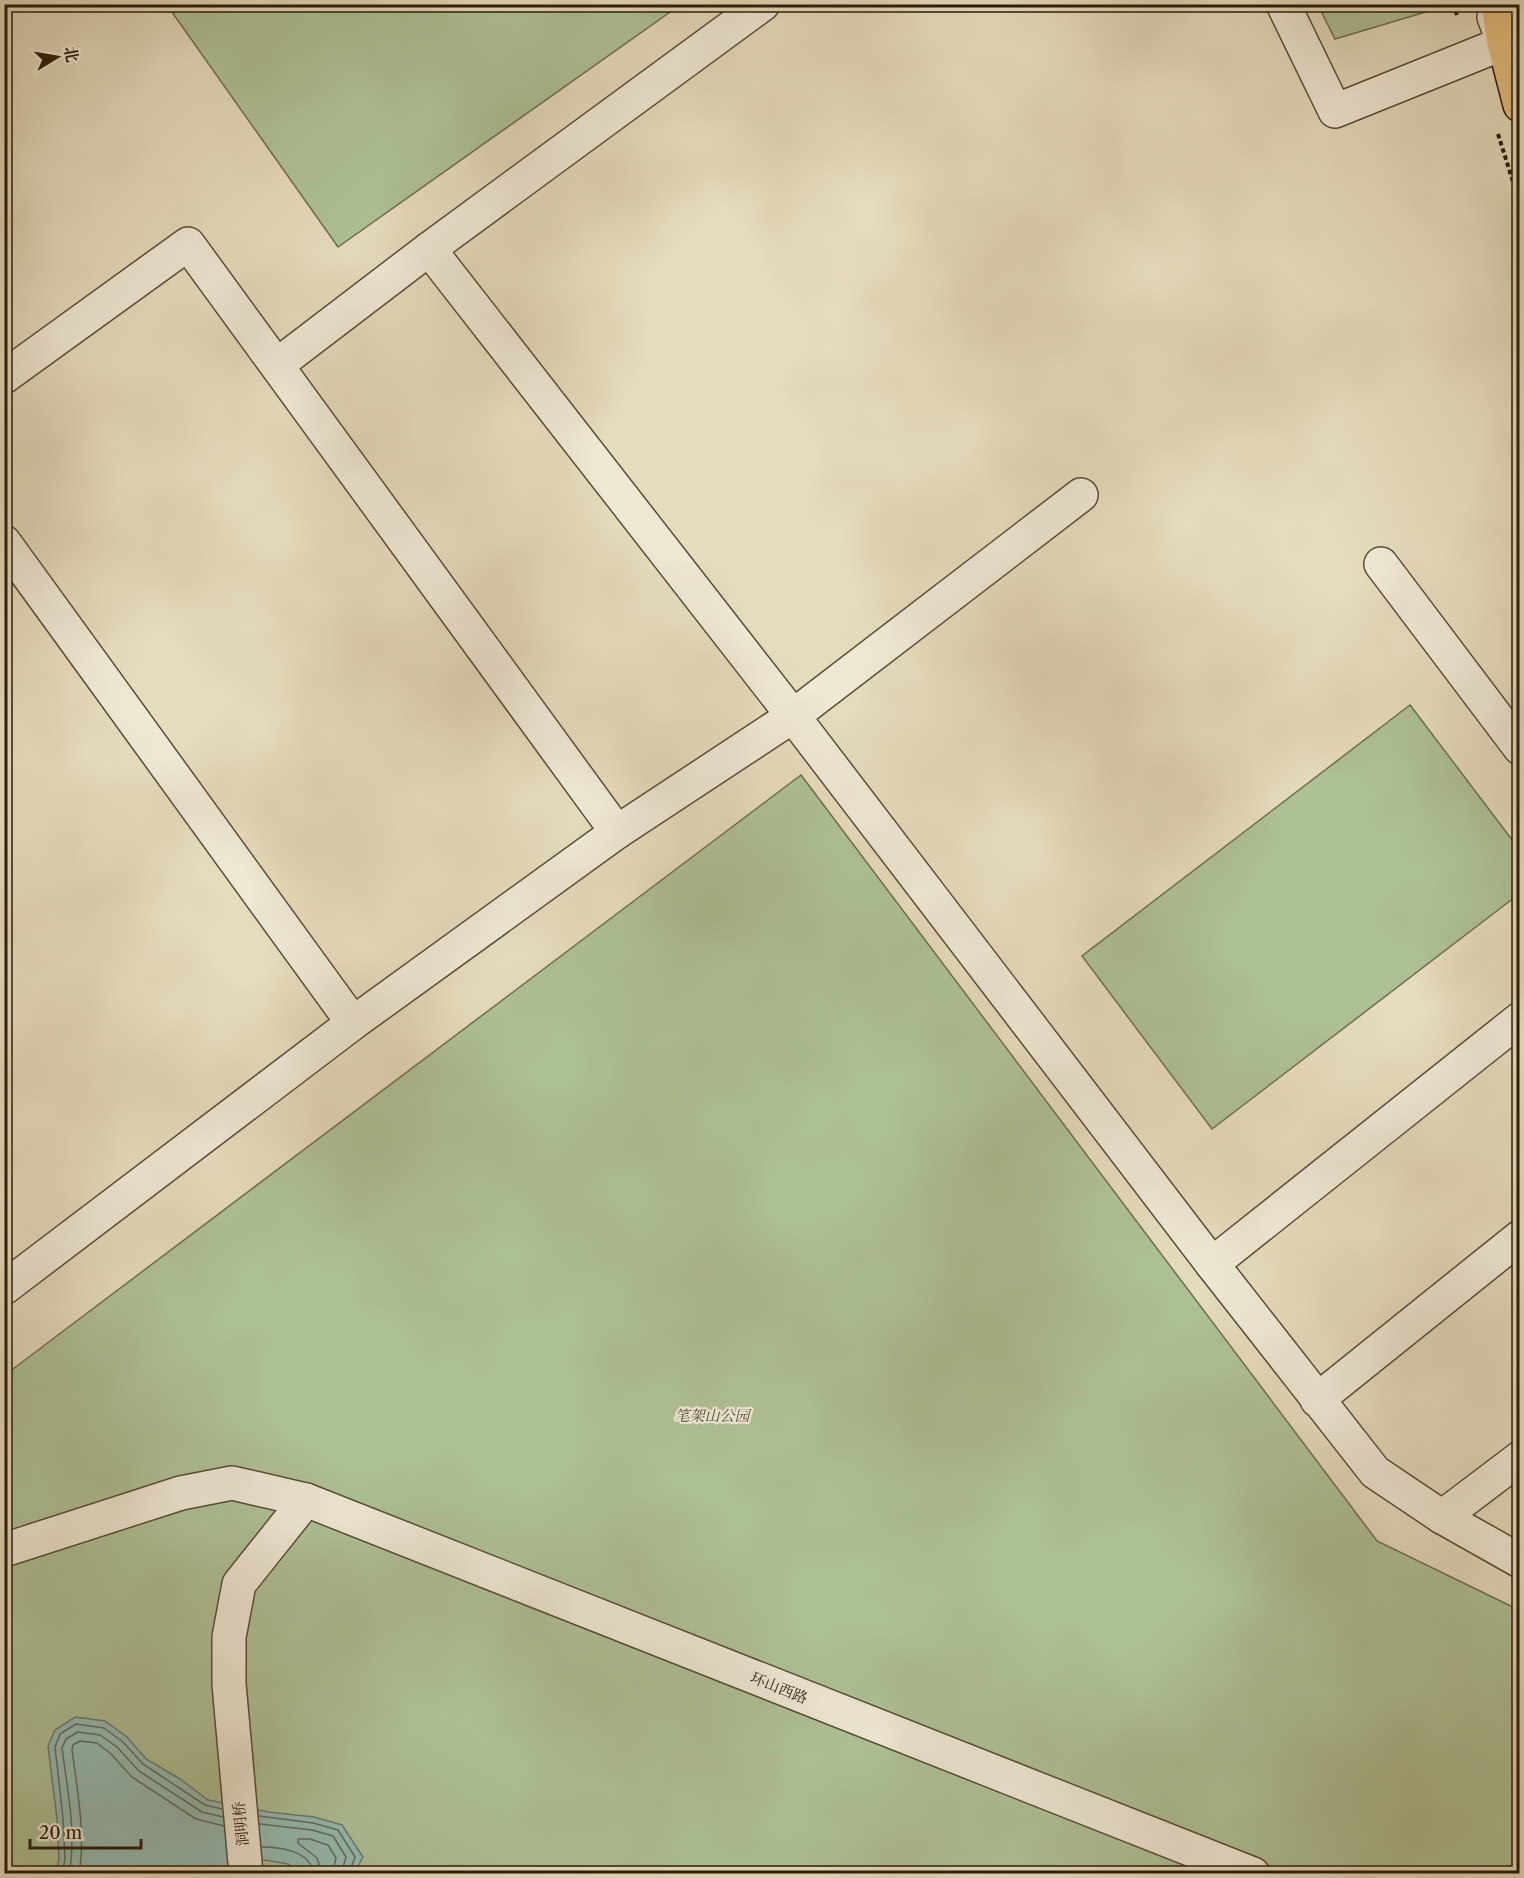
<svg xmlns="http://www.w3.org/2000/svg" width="1524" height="1878" font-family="'Libre Caslon Text','Noto Serif SC',serif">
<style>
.green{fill:#aec196;stroke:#6c6e50;stroke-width:1.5}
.water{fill:#96bbb2;stroke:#6a7b6f;stroke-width:1.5}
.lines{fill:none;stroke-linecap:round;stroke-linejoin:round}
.shore{stroke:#606c5e;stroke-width:1.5}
.minor-casing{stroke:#584c38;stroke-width:36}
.major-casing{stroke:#291c0b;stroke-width:36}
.path{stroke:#291c0b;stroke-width:4;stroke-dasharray:4.5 3;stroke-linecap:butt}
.minor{stroke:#eee8d4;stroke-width:33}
.major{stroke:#e2be7e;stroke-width:33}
.labels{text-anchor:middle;stroke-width:4.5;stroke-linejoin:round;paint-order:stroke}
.park-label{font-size:15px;font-style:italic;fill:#514e35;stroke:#eee8d4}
.street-label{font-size:15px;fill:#291c0b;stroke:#eee8d4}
</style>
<rect width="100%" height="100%" fill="#e5dbbd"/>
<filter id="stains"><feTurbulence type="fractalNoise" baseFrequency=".00333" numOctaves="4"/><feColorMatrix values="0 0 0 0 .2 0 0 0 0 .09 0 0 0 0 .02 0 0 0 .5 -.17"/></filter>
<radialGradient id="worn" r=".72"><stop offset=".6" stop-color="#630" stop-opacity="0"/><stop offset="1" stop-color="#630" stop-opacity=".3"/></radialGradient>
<g class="green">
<path d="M 167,5 L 680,5 L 338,247 Z"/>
<path d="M 1318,5 L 1449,5 L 1335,39 Z"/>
<path d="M 1410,705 L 1519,849 L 1519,894 L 1212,1129 L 1082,956 Z"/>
<path d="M 801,775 L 1377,1541 L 1519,1610 L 1519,1873 L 5,1874 L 5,1375 Z"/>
</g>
<path class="water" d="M 75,1717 L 105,1721 L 127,1737 L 146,1759 L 180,1779 L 208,1800 L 269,1812 L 314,1817 L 342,1825 L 363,1857 L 354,1873 L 303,1873 L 288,1864 L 264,1860 L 227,1873 L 56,1873 L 59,1859 L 57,1818 L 48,1746 L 55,1730 Z"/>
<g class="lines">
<g class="shore">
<path d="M 259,1816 L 313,1823 L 338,1830 L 355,1857 L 349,1874"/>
<path d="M 260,1824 L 312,1830 L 333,1836 L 346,1857 L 341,1874"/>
<path d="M 262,1847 C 280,1847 312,1851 313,1874"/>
<path d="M 62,1874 L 65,1859 L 63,1818 L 55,1747 L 60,1734 L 76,1724 L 104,1728 L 123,1742 L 143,1764 L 205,1805 L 222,1809"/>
<path d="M 69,1874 C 77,1833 67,1788 62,1748 L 66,1739 L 78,1732 L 100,1735 L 117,1747 L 139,1771 L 202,1812 L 223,1817"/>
<path d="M 79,1874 C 86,1834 77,1789 72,1749 L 73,1745 L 80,1741 L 97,1743 L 111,1754 L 132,1777 L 196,1819 L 224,1826"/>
<path d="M 322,1874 L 317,1858 L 298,1843 L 298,1839 L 310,1839 L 328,1845 L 336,1858 L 332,1874"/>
</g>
<g class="minor-casing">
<g id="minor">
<path d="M 1283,4 L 1335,111 L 1504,43 L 1494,17"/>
<path d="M 429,249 L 793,716 L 1212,1264 L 1375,1472 L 1442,1517 L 1520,1561"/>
<path d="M 277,365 L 429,249 L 763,4"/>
<path d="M 4,377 L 188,244 L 617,832"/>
<path d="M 4,542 L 353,1023"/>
<path d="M 1381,564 L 1520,748"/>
<path d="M 1212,1264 L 1520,1019"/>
<path d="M 4,1288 L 353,1023 L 617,832 L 793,716 L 1081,495"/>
<path d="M 1317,1400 L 1520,1237"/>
<path d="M 1442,1517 L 1520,1458"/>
<path d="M 4,1550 L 181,1493 L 232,1483 L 306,1500 L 1253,1874"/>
<path d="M 246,1874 L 229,1684 L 229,1637 L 239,1584 L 306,1500"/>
</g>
</g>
<g class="major-casing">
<path id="major" d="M 1498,4 L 1504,43 L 1520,105"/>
</g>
<g class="path">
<path d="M 1453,4 L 1457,15"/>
<path d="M 1498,134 L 1520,204"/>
</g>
<use href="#minor" class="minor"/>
<use href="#major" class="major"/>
</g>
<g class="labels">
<g class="park-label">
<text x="712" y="1421">笔架山公园</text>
</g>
<g class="street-label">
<text transform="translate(779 1688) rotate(22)" y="5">环山西路</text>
<text transform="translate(241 1824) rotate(-96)" y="5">洞明桥</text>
</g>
</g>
<rect width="1524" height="1878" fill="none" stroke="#e5dbbd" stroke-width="24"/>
<rect x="6" y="6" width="1512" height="1866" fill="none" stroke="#291c0b" stroke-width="3"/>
<rect x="12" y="12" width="1500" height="1854" fill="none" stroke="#291c0b" stroke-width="1.5"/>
<g transform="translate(57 57) rotate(79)" stroke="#eee8d4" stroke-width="4.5" paint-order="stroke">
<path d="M0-4.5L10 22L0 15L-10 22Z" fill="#291c0b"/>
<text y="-9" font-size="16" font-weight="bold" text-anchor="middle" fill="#291c0b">北</text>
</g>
<path d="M30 1839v9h111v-9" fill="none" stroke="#291c0b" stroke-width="3"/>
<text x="39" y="1839" font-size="18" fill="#291c0b" stroke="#eee8d4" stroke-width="4.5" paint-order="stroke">20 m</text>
<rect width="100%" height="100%" filter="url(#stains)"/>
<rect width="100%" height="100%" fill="url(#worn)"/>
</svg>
